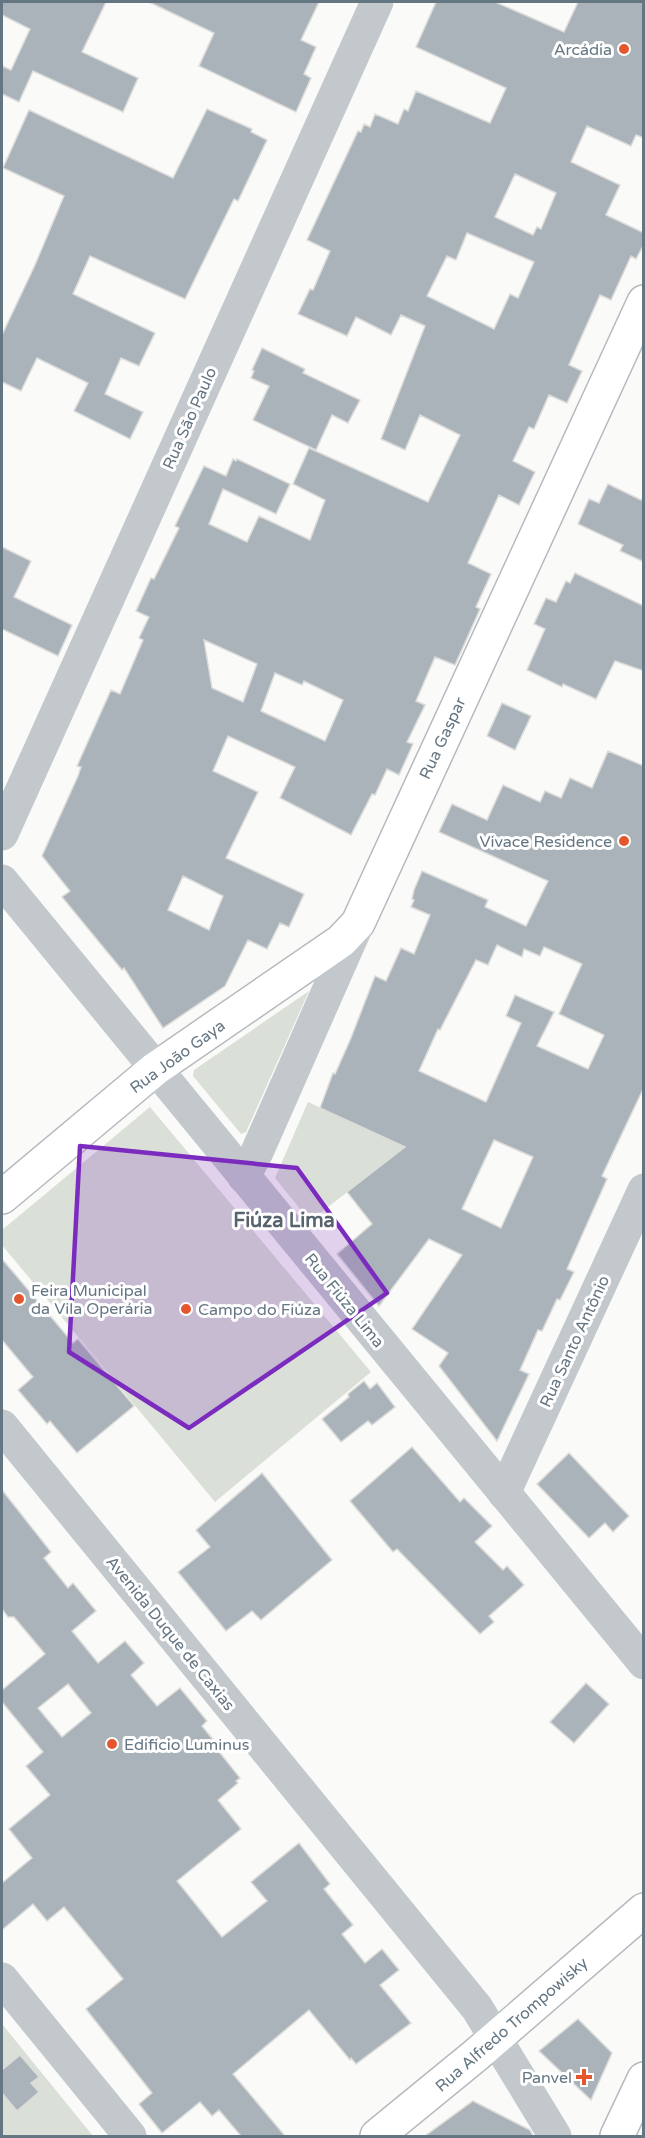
<svg xmlns="http://www.w3.org/2000/svg" width="645" height="2138" font-family="'Varela Round',sans-serif">
<style>
.green{fill:#dadfd7}
.building{fill:#aab3b9;stroke:#dcdcda;stroke-width:1.5;fill-rule:evenodd}
.lines{fill:none;stroke-linecap:round;stroke-linejoin:round}
.major-casing{stroke:#b5babe;stroke-width:36}
.minor{stroke:#c3c8cc;stroke-width:33}
.major{stroke:#fff;stroke-width:33}
.marked{fill:#7b2cbf;fill-opacity:0.2;stroke:#7b2cbf;stroke-width:4.5;stroke-linejoin:round}
.poi-dot{fill:#e4572e;stroke:#fff;stroke-width:2}
.labels{text-anchor:middle;stroke-width:6;stroke-linejoin:round;paint-order:stroke}
.poi-label{font-size:16px;fill:#657683;stroke:#fff;text-anchor:end}
.street-label{font-size:16px;fill:#657683;stroke:#fff}
.quarter-label{font-size:20px;font-weight:bold;fill:#57646e;stroke:#fff}
</style>
<rect width="100%" height="100%" fill="#fafaf8"/>
<g class="green">
<path d="M 309,991 L 246,1132 L 241,1134 L 193,1076 L 194,1070 Z"/>
<path d="M 308,1102 L 405,1147 L 310,1221 L 275,1178 Z"/>
<path d="M 150,1107 L 371,1372 L 215,1502 L 2,1245 L 2,1230 Z"/>
<path d="M 2,2024 L 93,2136 L 2,2136 Z"/>
</g>
<g class="building">
<path d="M 2,2 L 106,2 L 82,52 L 138,78 L 123,112 L 33,71 L 19,102 L 2,94 L 2,66 L 11,70 L 30,29 L 2,15 Z"/>
<path d="M 149,2 L 319,2 L 301,40 L 316,47 L 304,74 L 311,78 L 296,112 L 199,66 L 214,33 Z"/>
<path d="M 436,2 L 495,2 L 564,32 L 578,2 L 644,2 L 644,138 L 636,135 L 631,146 L 587,126 L 571,162 L 620,185 L 606,215 L 644,233 L 644,244 L 636,259 L 631,256 L 611,300 L 600,295 L 569,365 L 582,371 L 567,403 L 549,395 L 534,429 L 529,427 L 513,461 L 535,472 L 519,505 L 499,495 L 468,563 L 491,574 L 476,607 L 480,609 L 455,665 L 435,657 L 416,701 L 425,705 L 407,742 L 413,744 L 399,775 L 387,769 L 375,795 L 372,794 L 351,835 L 280,798 L 295,767 L 228,736 L 213,771 L 258,792 L 226,858 L 304,894 L 289,927 L 280,923 L 267,949 L 248,940 L 225,986 L 163,1028 L 124,968 L 122,970 L 62,897 L 70,891 L 42,856 L 78,776 L 81,767 L 77,766 L 111,690 L 120,694 L 143,640 L 139,638 L 149,617 L 136,611 L 151,578 L 154,579 L 179,528 L 175,526 L 204,466 L 226,476 L 233,459 L 236,461 L 237,459 L 290,484 L 276,514 L 223,489 L 209,524 L 247,542 L 259,516 L 310,540 L 325,500 L 293,484 L 309,448 L 428,502 L 460,435 L 420,415 L 405,450 L 381,439 L 425,326 L 401,315 L 391,335 L 356,317 L 347,336 L 298,314 L 310,289 L 313,290 L 330,251 L 307,240 L 358,131 L 361,132 L 364,124 L 370,127 L 375,114 L 398,124 L 404,109 L 408,111 L 416,91 L 490,123 L 506,88 L 416,47 ZM 515,174 L 556,193 L 541,229 L 537,227 L 533,235 L 495,217 ZM 467,233 L 534,262 L 518,298 L 510,294 L 494,329 L 427,296 L 447,256 L 456,260 ZM 204,640 L 257,664 L 243,702 L 212,688 ZM 275,673 L 302,685 L 304,681 L 343,700 L 325,741 L 261,711 ZM 183,876 L 223,896 L 209,930 L 168,910 Z"/>
<path d="M 207,109 L 252,129 L 251,132 L 267,140 L 238,201 L 234,199 L 185,299 L 90,256 L 73,294 L 155,333 L 139,366 L 121,358 L 105,394 L 143,412 L 130,439 L 74,411 L 88,383 L 37,358 L 21,391 L 2,382 L 2,335 L 35,265 L 64,196 L 3,168 L 29,110 L 173,178 Z"/>
<path d="M 262,348 L 305,369 L 303,373 L 360,400 L 348,423 L 332,415 L 316,450 L 253,420 L 269,386 L 251,378 L 254,371 L 252,370 Z"/>
<path d="M 608,484 L 641,500 L 644,496 L 644,562 L 620,551 L 623,545 L 578,524 L 589,499 L 599,503 Z"/>
<path d="M 2,547 L 31,561 L 14,597 L 72,625 L 58,656 L 2,629 Z"/>
<path d="M 575,573 L 644,606 L 644,671 L 615,661 L 596,699 L 563,684 L 562,687 L 527,670 L 545,629 L 534,624 L 546,598 L 556,602 L 566,581 L 570,583 Z"/>
<path d="M 502,703 L 531,716 L 515,750 L 487,736 Z"/>
<path d="M 608,751 L 644,766 L 644,1087 L 602,1176 L 607,1179 L 567,1269 L 574,1272 L 560,1300 L 557,1299 L 542,1331 L 538,1330 L 520,1370 L 529,1374 L 497,1441 L 439,1366 L 448,1353 L 412,1329 L 462,1255 L 429,1239 L 379,1306 L 337,1254 L 372,1224 L 347,1192 L 405,1147 L 320,1108 L 333,1073 L 335,1074 L 351,1038 L 375,976 L 386,981 L 401,948 L 414,954 L 430,915 L 411,907 L 414,900 L 412,899 L 414,890 L 422,871 L 488,900 L 485,907 L 526,926 L 548,881 L 439,832 L 452,804 L 487,820 L 503,785 L 540,802 L 545,791 L 561,798 L 570,778 L 592,788 ZM 497,945 L 522,957 L 524,949 L 540,956 L 544,947 L 582,964 L 559,1014 L 604,1035 L 588,1069 L 537,1046 L 554,1012 L 515,995 L 506,1016 L 521,1023 L 486,1102 L 419,1071 L 438,1029 L 440,1030 L 476,960 L 488,965 ZM 494,1140 L 533,1157 L 501,1228 L 462,1209 Z"/>
<path d="M 2,1259 L 73,1343 L 78,1339 L 134,1406 L 77,1453 L 50,1421 L 47,1424 L 18,1390 L 33,1377 L 2,1340 Z"/>
<path d="M 364,1381 L 370,1389 L 377,1383 L 395,1407 L 372,1425 L 368,1421 L 341,1442 L 322,1419 L 349,1397 L 348,1394 Z"/>
<path d="M 412,1447 L 460,1502 L 464,1498 L 492,1526 L 475,1542 L 503,1570 L 507,1566 L 524,1585 L 489,1616 L 494,1622 L 480,1634 L 397,1549 L 393,1552 L 350,1501 Z"/>
<path d="M 569,1453 L 629,1516 L 613,1532 L 605,1523 L 589,1538 L 537,1484 Z"/>
<path d="M 262,1473 L 332,1560 L 261,1620 L 252,1611 L 226,1631 L 178,1572 L 210,1547 L 196,1530 Z"/>
<path d="M 2,1490 L 51,1552 L 44,1558 L 68,1588 L 73,1583 L 96,1611 L 72,1631 L 98,1663 L 125,1641 L 144,1663 L 131,1675 L 157,1706 L 180,1688 L 207,1721 L 202,1726 L 215,1742 L 213,1744 L 240,1778 L 236,1781 L 238,1783 L 218,1800 L 241,1829 L 177,1881 L 222,1937 L 267,1901 L 251,1882 L 299,1843 L 330,1884 L 324,1889 L 353,1925 L 342,1934 L 365,1963 L 382,1949 L 399,1970 L 380,1985 L 411,2023 L 356,2064 L 351,2058 L 350,2060 L 309,2010 L 233,2074 L 285,2136 L 241,2136 L 219,2110 L 212,2116 L 200,2102 L 162,2133 L 139,2104 L 152,2093 L 86,2009 L 123,1979 L 64,1907 L 47,1921 L 33,1904 L 2,1930 L 2,1883 L 32,1858 L 9,1829 L 50,1795 L 26,1766 L 43,1752 L 2,1702 L 2,1690 L 45,1654 L 14,1617 L 8,1617 L 2,1609 ZM 68,1684 L 91,1713 L 62,1737 L 38,1708 Z"/>
<path d="M 586,1683 L 609,1704 L 574,1743 L 550,1722 Z"/>
<path d="M 578,2019 L 612,2053 L 591,2100 L 539,2051 Z"/>
<path d="M 20,2055 L 39,2077 L 31,2083 L 39,2092 L 17,2111 L 2,2093 L 2,2070 Z"/>
<path d="M 473,2101 L 530,2130 L 533,2136 L 425,2136 Z"/>
</g>
<g class="lines">
<g class="major-casing">
<g id="major">
<path d="M 2,1197 L 155,1069 L 341,941 L 358,923 L 644,302"/>
<path d="M 377,2136 L 476,2055 L 644,1910"/>
<path d="M 617,2136 L 644,2079"/>
</g>
</g>
<g class="minor">
<path d="M 2,834 L 377,2"/>
<path d="M 2,881 L 644,1663"/>
<path d="M 244,1177 L 257,1152 L 358,923"/>
<path d="M 2,1426 L 477,2008 L 555,2136"/>
<path d="M 504,1493 L 644,1190"/>
<path d="M 2,1979 L 130,2136"/>
</g>
<use href="#major" class="major"/>
</g>
<path class="marked" d="M 80,1146 L 297,1168 L 387,1293 L 189,1428 L 69,1352 Z"/>
<g class="poi-dot">
<circle cx="624" cy="49" r="6"/>
<circle cx="624" cy="841" r="6"/>
<circle cx="19" cy="1299" r="6"/>
<circle cx="186" cy="1309" r="6"/>
<circle cx="112" cy="1744" r="6"/>
<path d="M581 2068h6v6h6v6h-6v6h-6v-6h-6v-6h6z"/>
</g>
<g class="labels">
<g class="poi-label">
<text x="612" y="55">Arcádia</text>
<text x="612" y="847">Vivace Residence</text>
<text x="31" y="1296" text-anchor="start">Feira Municipal<tspan x="31" dy="18">da Vila Operária</tspan></text>
<text x="198" y="1315" text-anchor="start">Campo do Fiúza</text>
<text x="124" y="1750" text-anchor="start">Edificio Luminus</text>
<text x="572" y="2083">Panvel</text>
</g>
<g class="street-label">
<text transform="translate(189 418) rotate(-66)" y="6">Rua São Paulo</text>
<text transform="translate(442 738) rotate(-65)" y="6">Rua Gaspar</text>
<text transform="translate(177 1056) rotate(-36)" y="6">Rua João Gaya</text>
<text transform="translate(345 1300) rotate(51)" y="6">Rua Fiúza Lima</text>
<text transform="translate(574 1341) rotate(-65)" y="6">Rua Santo Antônio</text>
<text transform="translate(171 1633) rotate(51)" y="6">Avenida Duque de Caxias</text>
<text transform="translate(511 2024) rotate(-41)" y="6">Rua Alfredo Trompowisky</text>
</g>
<g class="quarter-label">
<text x="284" y="1227">Fiúza Lima</text>
</g>
</g>
<rect width="645" height="2138" fill="none" stroke="#657683" stroke-width="6"/>
</svg>
